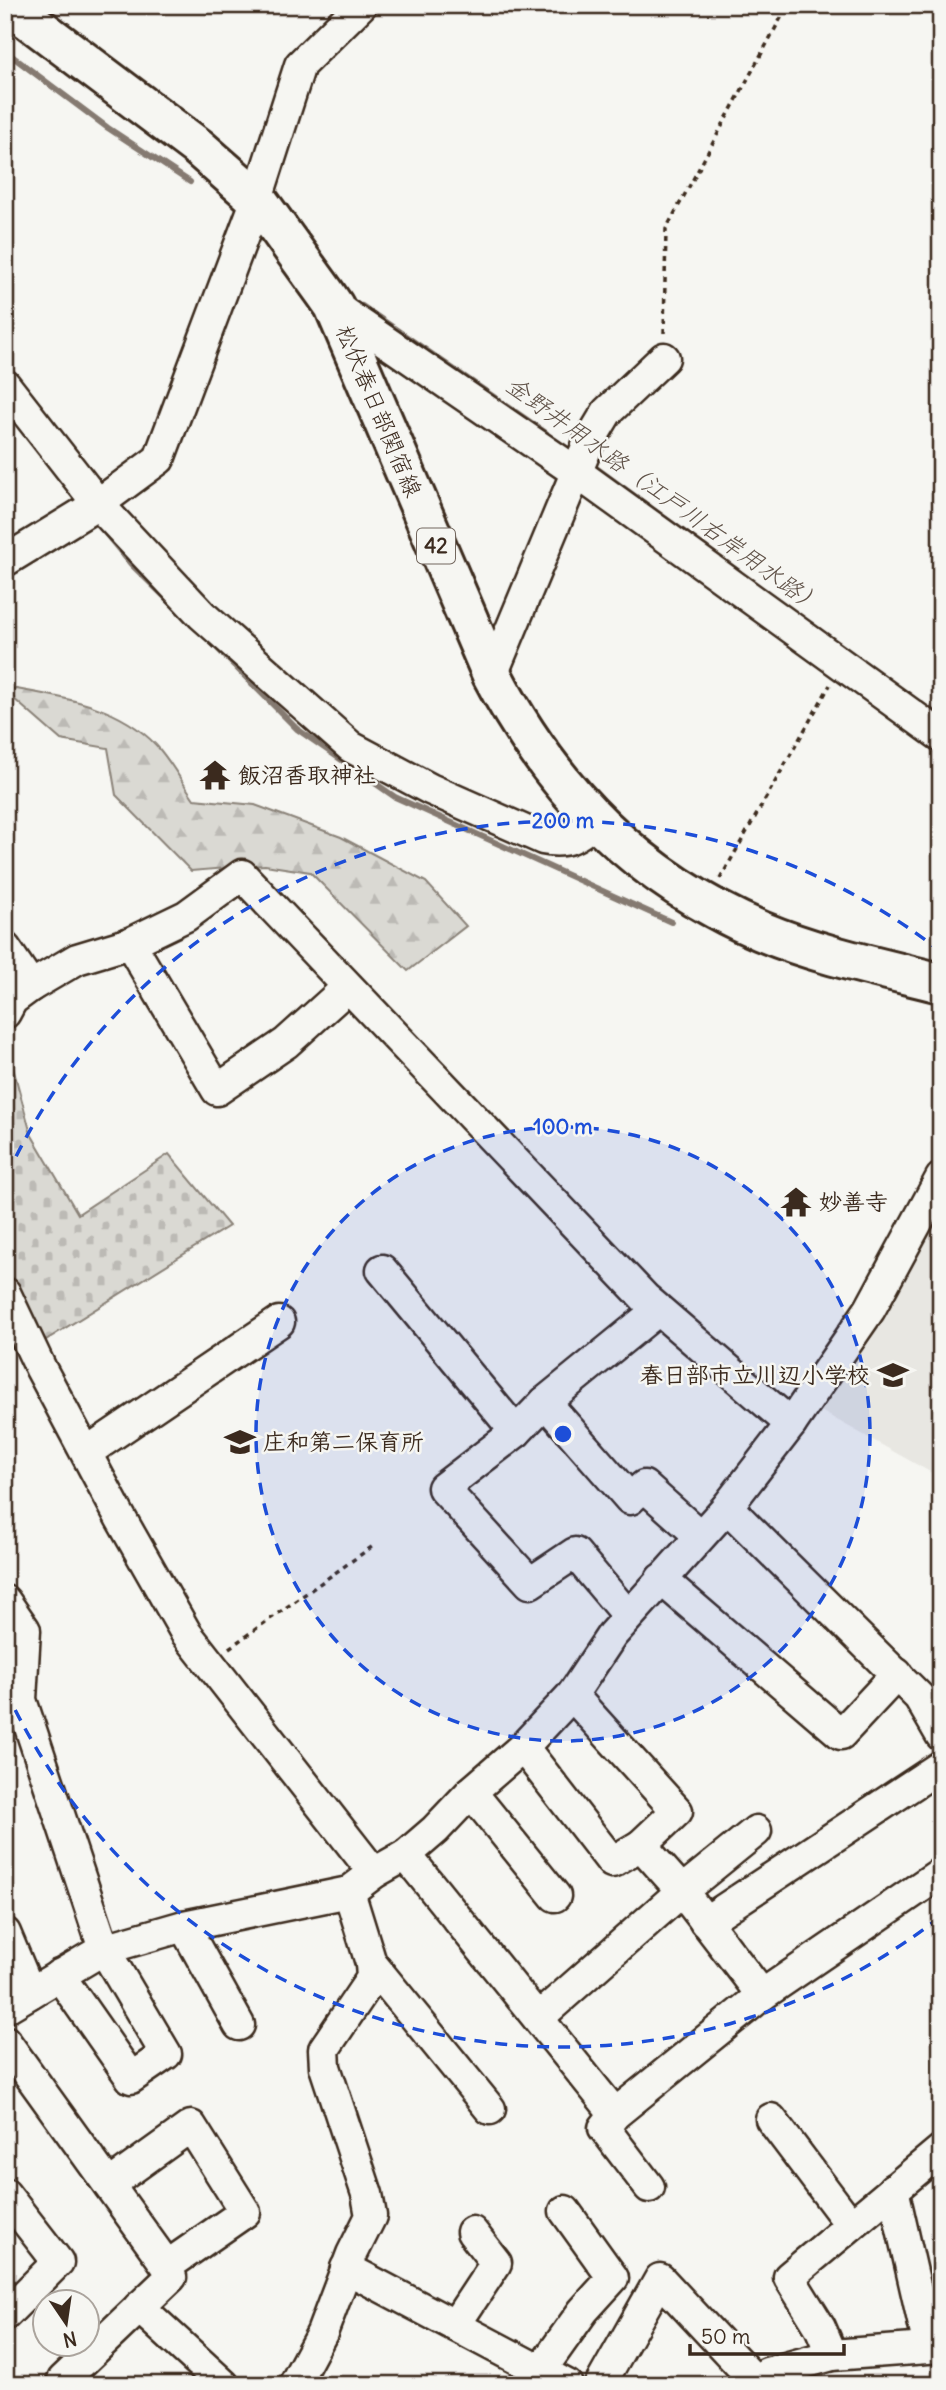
<svg xmlns="http://www.w3.org/2000/svg" width="946" height="2390" font-family="Delius,'Klee One',sans-serif">
<style>
.built{fill:#e8e7e2}
.forest{fill:url(#forest-firs);stroke:#8a8278;stroke-width:2}
.cemetery{fill:url(#cemetery-stones);stroke:#8a8278;stroke-width:2}
.lines{fill:none;stroke-linecap:round;stroke-linejoin:round}
.stream{stroke:#857a71;stroke-width:6}
.minor-casing{stroke:#3b2a1e;stroke-width:35}
.major-casing{stroke:#3b2a1e;stroke-width:44}
.path{stroke:#3b2a1e;stroke-width:3.5;stroke-dasharray:5 5;stroke-linecap:butt}
.minor{stroke:#f6f6f2;stroke-width:30}
.major{stroke:#f6f6f2;stroke-width:38}
.ring{fill:none;stroke:#1d4ed8;stroke-width:3.5;stroke-dasharray:12 9}
.labels{text-anchor:middle;stroke-width:5;stroke-linejoin:round;paint-order:stroke}
.shield{fill:#f6f6f2;stroke:#73675e;stroke-width:2}
.shield-label{font-size:21px;font-weight:bold;fill:#3b2a1e}
.street-label{font-size:23px;fill:#3b2a1e;stroke:#f6f6f2}
.poi-label{font-size:23px;font-weight:bold;fill:#3b2a1e;stroke:#f6f6f2;text-anchor:start}
.water-label{font-size:24px;font-style:italic;fill:#605248;stroke:#f6f6f2}
.centre{fill:#1d4ed8;stroke:#f6f6f2;stroke-width:3.5}
.ring-label{font-size:21px;text-anchor:middle;font-weight:bold;fill:#1d4ed8;stroke:#f6f6f2;stroke-width:5;stroke-linejoin:round;paint-order:stroke}
</style>
<defs>
<pattern id="forest-firs" width="22" height="20" patternUnits="userSpaceOnUse" patternTransform="scale(1.75)"><rect width="22" height="20" fill="#dad9d3"/><path d="M5 1l3.5 6h-7zM16 11l3.5 6h-7z" fill="#bcbab5"/></pattern>
<pattern id="cemetery-stones" width="16" height="16" patternUnits="userSpaceOnUse" patternTransform="scale(1.75)"><rect width="16" height="16" fill="#dad9d3"/><path d="M2 7V4a2 2 0 0 1 4 0v3zM10 15v-3a2 2 0 0 1 4 0v3z" fill="#bcbab5"/></pattern>
</defs>
<rect width="100%" height="100%" fill="#f6f6f2"/>
<filter id="ink" filterUnits="userSpaceOnUse"><feTurbulence type="fractalNoise" baseFrequency=".0143" numOctaves="2"/><feDisplacementMap in="SourceGraphic" scale="14" xChannelSelector="R" yChannelSelector="G"/><feConvolveMatrix kernelMatrix="1 2 1 2 8 2 1 2 1" color-interpolation-filters="sRGB"/></filter>
<g filter="url(#ink)">
<path class="built" d="M 941,1209 L 941,1478 L 819,1410 L 871,1340 Z"/>
<path class="forest" d="M 5,687 C 59,697 116,703 156,745 C 170,760 181,781 194,799 L 255,805 L 341,837 L 426,882 L 466,926 L 408,971 L 310,872 L 265,865 L 191,871 L 116,795 L 108,748 L 61,740 L 5,691 Z"/>
<path class="cemetery" d="M 9,1053 L 31,1134 L 78,1214 L 169,1154 L 229,1226 L 41,1343 L 5,1269 L 5,1055 Z"/>
<g class="lines">
<g class="stream">
<path d="M 5,51 L 108,128 L 190,182"/>
<path d="M 362,306 L 546,433"/>
<path d="M 592,465 L 739,572"/>
<path d="M 102,529 L 131,564 L 171,603"/>
<path d="M 211,642 L 297,729 L 395,797 L 671,922"/>
</g>
<g class="minor-casing">
<g id="minor">
<path d="M 334,306 L 576,472 L 941,736"/>
<path d="M 5,385 L 98,504 L 202,615 L 351,747 L 430,789 L 543,839 C 567,844 577,837 595,821"/>
<path d="M 5,561 L 98,504 L 159,459 L 257,199 L 300,65 L 361,5"/>
<path d="M 492,675 L 589,442 L 607,412 L 664,358"/>
<path d="M 130,943 L 217,1090 L 286,1043 L 348,987"/>
<path d="M 5,948 L 31,986 L 12,1000 L 5,1013"/>
<path d="M 31,986 L 77,959 L 130,943 L 186,916 L 242,875 L 645,1298 L 791,1424"/>
<path d="M 382,1270 L 516,1432 L 545,1402 L 658,1310"/>
<path d="M 5,1293 L 41,1369 L 120,1517 L 186,1633 L 374,1873"/>
<path d="M 545,1402 L 630,1499 L 644,1486 L 700,1536"/>
<path d="M 516,1432 L 443,1488 L 530,1583 L 575,1553 L 628,1616"/>
<path d="M 87,1452 L 279,1322"/>
<path d="M 727,1507 L 919,1697 L 941,1735"/>
<path d="M 661,1579 L 841,1734 L 897,1674"/>
<path d="M 5,1601 L 25,1630 L 21,1700 L 104,1949 L 166,2054 L 131,2078 L 59,1975"/>
<path d="M 572,1695 L 677,1811 L 641,1845"/>
<path d="M 523,1747 L 612,1862 L 641,1845 L 682,1891 L 762,1995"/>
<path d="M 471,1792 L 555,1896"/>
<path d="M 406,1855 L 615,2114"/>
<path d="M 705,1922 L 941,1766"/>
<path d="M 184,1926 L 239,2025"/>
<path d="M 5,1933 L 30,1993"/>
<path d="M 371,1963 L 490,2109"/>
<path d="M 5,2008 L 104,1949 L 184,1926 L 349,1892 L 374,1873 L 406,1855 L 435,1830 L 471,1792 L 523,1747 L 572,1695 L 612,1635 L 727,1507 L 791,1424 L 870,1309 L 941,1178"/>
<path d="M 538,2018 L 682,1891 L 756,1831"/>
<path d="M 5,2041 L 167,2266 L 171,2277 L 63,2380 L 69,2385"/>
<path d="M 771,2119 L 851,2225"/>
<path d="M 109,2185 L 191,2126 L 245,2212 L 167,2266"/>
<path d="M 649,2187 L 604,2128 L 615,2114 L 762,1995 L 941,1873"/>
<path d="M 893,2189 L 929,2347"/>
<path d="M 5,2194 L 58,2262 L 5,2315"/>
<path d="M 346,2268 L 567,2385"/>
<path d="M 139,2307 L 224,2385"/>
<path d="M 455,2325 L 496,2263 L 472,2232"/>
<path d="M 832,2355 L 820,2327 L 789,2277 L 941,2150"/>
<path d="M 541,2370 L 583,2311 L 613,2278 L 565,2211"/>
<path d="M 294,2385 L 322,2333 L 352,2254 L 371,2216 L 367,2194 L 325,2067 L 324,2049 L 372,1978 L 371,1963 L 349,1892"/>
<path d="M 600,2385 L 660,2279 L 757,2383"/>
<path d="M 755,2385 L 767,2373 L 832,2355 L 941,2347"/>
</g>
</g>
<g class="major-casing">
<path id="major" d="M 9,5 L 199,148 L 257,199 L 325,293 L 334,306 L 492,675 C 553,792 639,879 761,931 C 818,955 881,968 941,983"/>
</g>
<g class="path">
<path d="M 664,333 L 666,229 L 788,5"/>
<path d="M 720,879 L 830,685"/>
<path d="M 229,1648 L 373,1546"/>
</g>
<use href="#minor" class="minor"/>
<use href="#major" class="major"/>
</g>
</g>
<circle cx="563" cy="1434" r="307" fill="#1d4ed8" fill-opacity=".12"/>
<g class="ring">
<circle cx="563" cy="1434" r="307"/>
<path d="M940 1917A613 613 0 0 1 7 1693M7 1175A613 613 0 0 1 940 951"/>
</g>
<defs>
<g id="temple-bare" transform="scale(2.415)"><path d="M0-6L5-2H3V0L6.5 2.5H4V6H1.5V3h-3V6H-4V2.5H-6.5L-3 0V-2H-5Z" fill="#3b2a1e" stroke="#f6f6f2" stroke-width="2.5" paint-order="stroke"/></g>
<g id="school-bare" transform="scale(2.415)"><path d="M0-5L7-2L0 1L-7-2ZM-4 1L0 2.5L4 1V4Q0 6-4 4Z" fill="#3b2a1e" stroke="#f6f6f2" stroke-width="2.5" paint-order="stroke"/></g>
</defs>
<g fill-rule="evenodd">
<use href="#temple-bare" x="215" y="775"/>
<use href="#temple-bare" x="796" y="1202"/>
<use href="#school-bare" x="893" y="1375"/>
<use href="#school-bare" x="240" y="1442"/>
</g>
<g class="labels">
<rect class="shield" x="417" y="528.5" width="38" height="35" rx="5"/>
<g class="shield-label">
<text x="436" y="553">42</text>
</g>
<g class="street-label">
<text transform="translate(379 411) rotate(67)" y="8">松伏春日部関宿線</text>
</g>
<g class="poi-label">
<text x="238" y="783">飯沼香取神社</text>
<text x="819" y="1210">妙善寺</text>
<text x="870" y="1383" text-anchor="end">春日部市立川辺小学校</text>
<text x="263" y="1450">庄和第二保育所</text>
</g>
<g class="water-label">
<text transform="translate(664 495) rotate(36)" y="8">金野井用水路（江戸川右岸用水路）</text>
</g>
</g>
<circle cx="563" cy="1434" r="10" class="centre"/>
<g class="ring-label">
<text x="563" y="828">200 m</text>
<text x="563" y="1134">100 m</text>
</g>
<rect width="946" height="2390" fill="none" stroke="#f6f6f2" stroke-width="28"/>
<rect x="14" y="14" width="918" height="2362" fill="none" stroke="#3b2a1e" stroke-width="2.5" filter="url(#ink)"/>
<g transform="translate(66 2323) rotate(167)"><circle r="33" fill="#f6f6f2" stroke="#aba49d" stroke-width="2"/>
<path d="M0-5L12 26L0 18L-12 26Z" fill="#3b2a1e"/>
<text y="-10" font-size="19" font-weight="bold" text-anchor="middle" fill="#3b2a1e">N</text>
</g>
<path d="M690 2344v10h154v-10" fill="none" stroke="#3b2a1e" stroke-width="3.5"/>
<text x="701" y="2344" font-size="21" fill="#3b2a1e" stroke="#f6f6f2" stroke-width="5" paint-order="stroke">50 m</text>
</svg>
